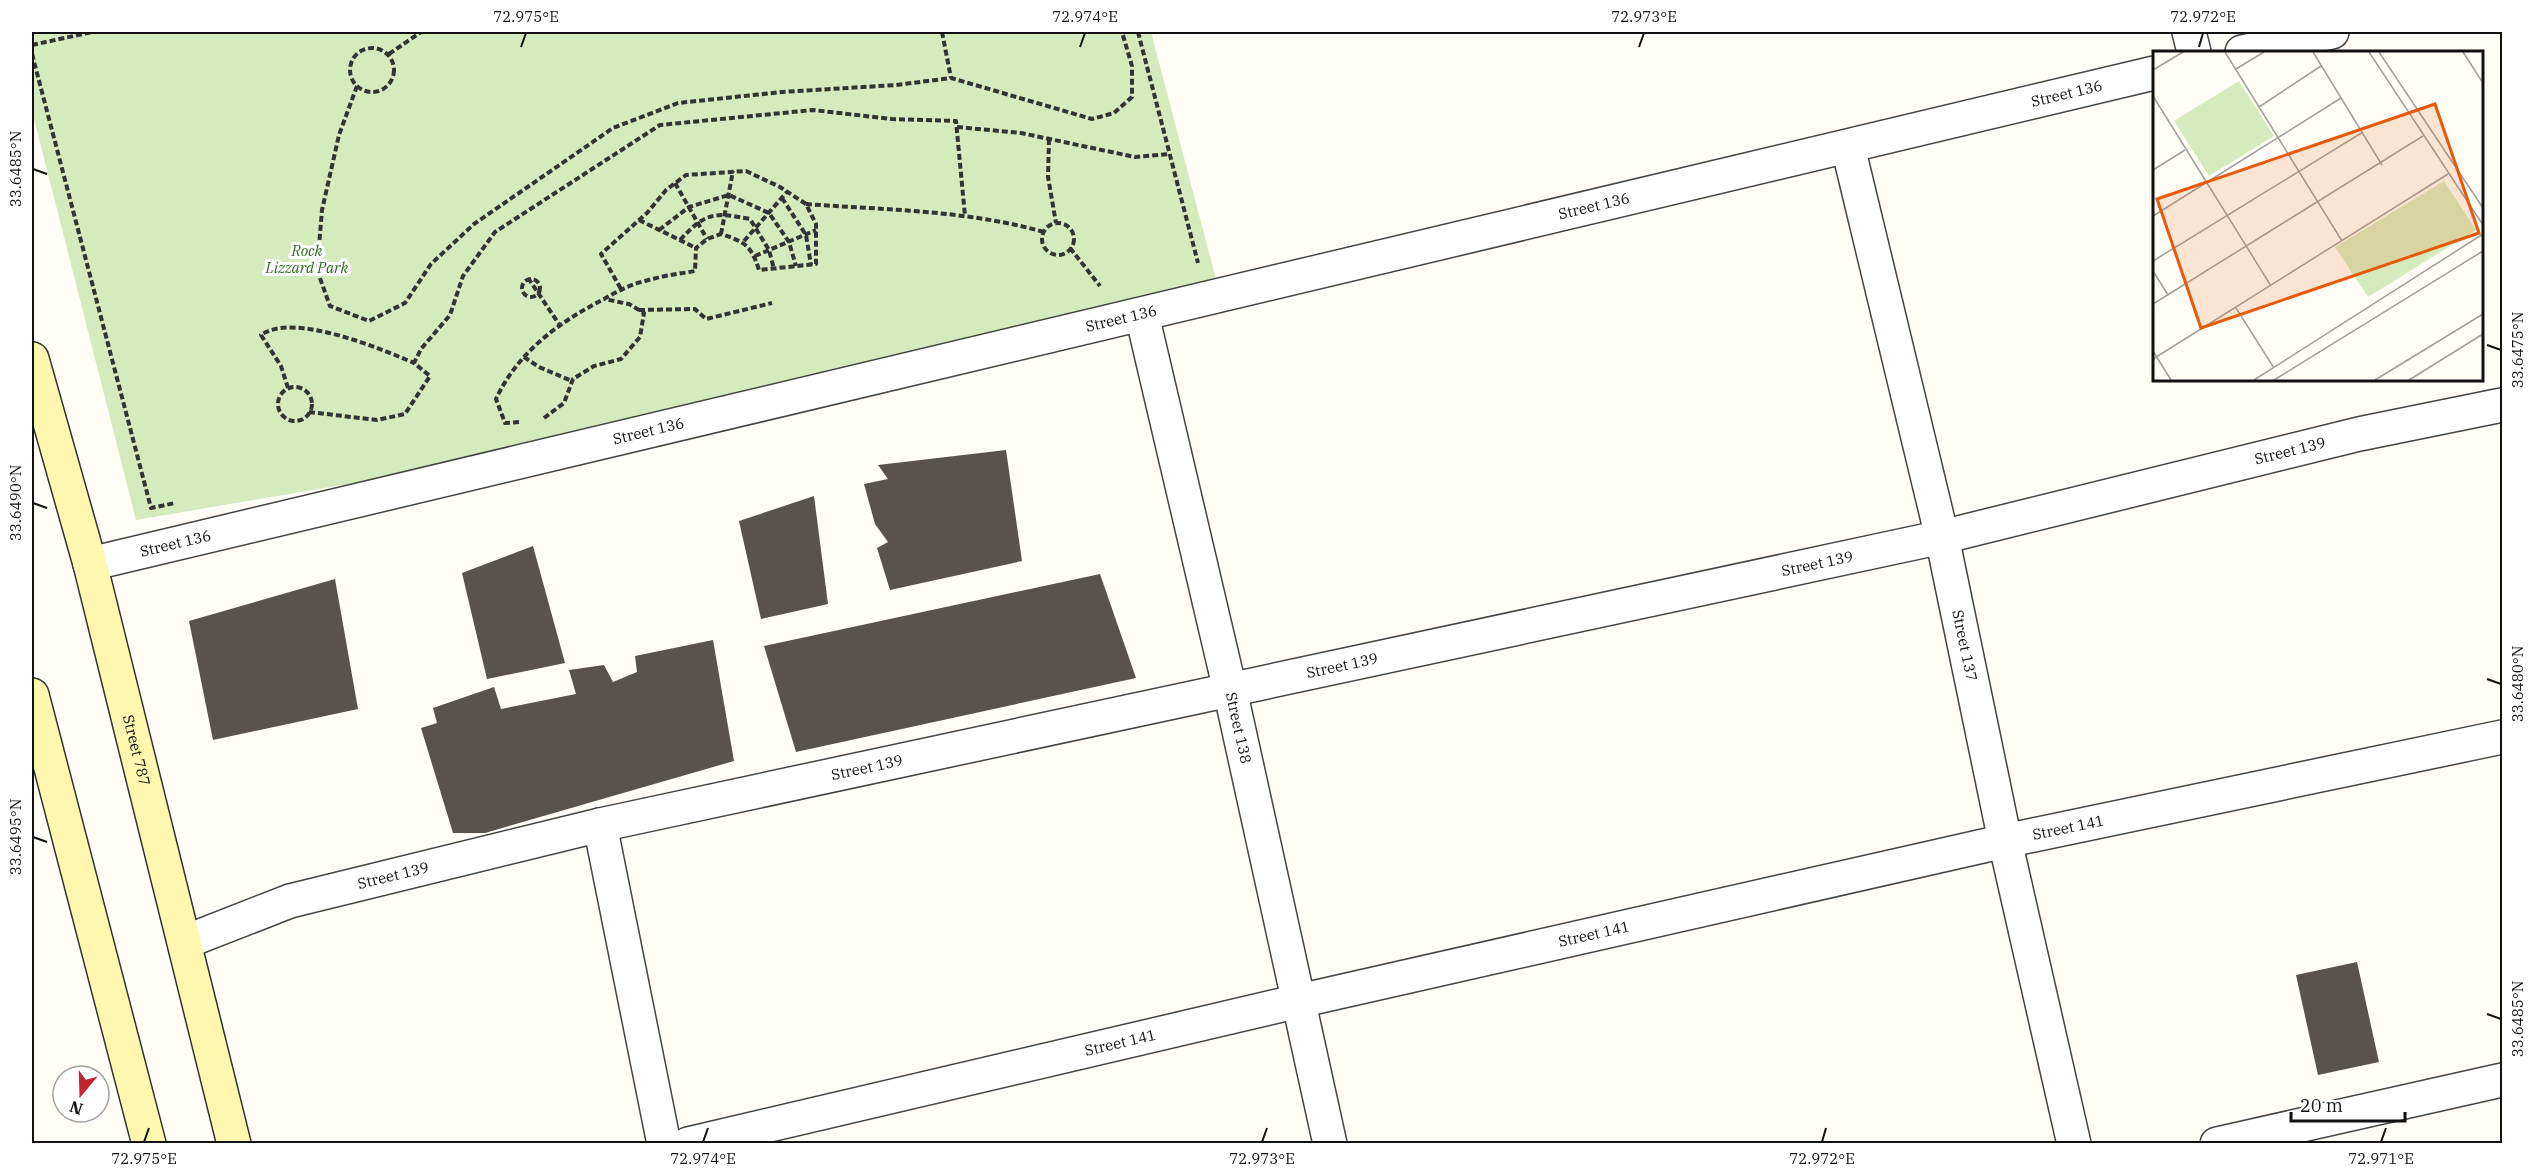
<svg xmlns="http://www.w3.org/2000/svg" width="2534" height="1175" font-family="'IBM Plex Serif',serif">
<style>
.green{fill:#d5ebbd}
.building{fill:#5a524d}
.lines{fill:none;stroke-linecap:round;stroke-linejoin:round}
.minor-casing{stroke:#444;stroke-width:36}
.secondary-casing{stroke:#333;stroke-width:36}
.path{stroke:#333;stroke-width:4;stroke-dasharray:6 3;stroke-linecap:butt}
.minor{stroke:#fff;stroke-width:33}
.secondary{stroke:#fff6b0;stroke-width:33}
.ticks{fill:none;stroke:#111;stroke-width:2}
.labels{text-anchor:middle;stroke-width:6;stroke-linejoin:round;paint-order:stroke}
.street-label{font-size:15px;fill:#111;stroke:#fff}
.park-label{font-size:15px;font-style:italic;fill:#2f6b1f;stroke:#fff}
.inset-road{fill:none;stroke:#a09f9a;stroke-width:1.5}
.view{fill:#e8590c;fill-opacity:0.15;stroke:#e8590c;stroke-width:3}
.inset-edge{fill:none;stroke:#111;stroke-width:3}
.neatline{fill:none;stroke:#111;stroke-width:2}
.ticks-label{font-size:15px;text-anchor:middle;fill:#111}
</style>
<rect width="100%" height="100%" fill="#fffdf5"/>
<path class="green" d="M 32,32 L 1151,32 L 1218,287 L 622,426 L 377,479 L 136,520 L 32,111 Z"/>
<g class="building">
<path d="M 1006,450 L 1022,561 L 890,590 L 877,548 L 888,542 L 875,524 L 864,484 L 888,479 L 878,465 Z"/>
<path d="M 814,496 L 828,604 L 761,619 L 739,521 Z"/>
<path d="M 533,546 L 565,663 L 487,679 L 462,573 Z"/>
<path d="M 1100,574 L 1136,678 L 796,752 L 764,646 Z"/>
<path d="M 335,579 L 358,709 L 213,740 L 189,621 Z"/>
<path d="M 713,640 L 734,761 L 485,833 L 453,833 L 421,728 L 437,723 L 433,708 L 494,687 L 501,709 L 576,694 L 569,670 L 604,665 L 613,682 L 637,672 L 635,656 Z"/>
<path d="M 2357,962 L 2379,1062 L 2318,1075 L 2296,975 Z"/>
</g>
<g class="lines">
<g class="minor-casing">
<g id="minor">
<path d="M 2189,32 L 2194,52"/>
<path d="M 2242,52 L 2332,32"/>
<path id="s1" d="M 1848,147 L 1942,537 L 2005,841 L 2074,1144"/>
<path id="s2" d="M 1142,315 L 1230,690 L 1330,1144"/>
<path id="s3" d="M 90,564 L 2154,73"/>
<path d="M 600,825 L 664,1144"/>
<path id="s4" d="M 185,942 L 290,901 L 600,825 L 1942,537 L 2359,434 L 2502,405"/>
<path id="s5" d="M 688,1144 L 1299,1001 L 2005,841 L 2502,737"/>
<path d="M 2217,1144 L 2502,1080"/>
</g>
</g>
<g class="secondary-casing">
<g id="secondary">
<path id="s6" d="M 32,359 L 90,564 L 234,1144"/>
<path d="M 32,695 L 149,1144"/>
</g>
</g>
<g class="path">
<path d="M 942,32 L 951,78"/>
<path d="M 1138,32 L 1198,263"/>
<path d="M 32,45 L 92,32"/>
<circle cx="372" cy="70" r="22"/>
<path d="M 32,54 L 151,508 L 175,503"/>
<path d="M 389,54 L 421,32"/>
<path d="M 357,86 L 339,135 L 322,210 L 317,270 L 330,306 L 369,321 L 405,303 L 431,264 L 474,224 L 613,128 L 678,103 L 782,92 L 896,85 L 951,78 L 1092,119 L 1114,113 L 1132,97 L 1132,66 L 1122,32"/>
<path d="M 957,127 L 1021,133 L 1135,157 L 1170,154"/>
<path d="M 1049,139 L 1048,177 L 1056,223"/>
<path d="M 675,183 L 707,239"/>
<path d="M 782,198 L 806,235 L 811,265"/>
<path d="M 806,204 C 885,210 967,210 1044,232"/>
<path d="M 639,220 L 696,248"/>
<circle cx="1058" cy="239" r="16"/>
<path d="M 659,230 L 689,207 L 729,195 L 769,213 L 789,242 L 796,266"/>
<path d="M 721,234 L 733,171"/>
<path d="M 680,240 C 706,212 714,212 750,219 L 769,250 L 774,269"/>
<path d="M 744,241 L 787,192"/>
<path d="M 1070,248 L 1100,286"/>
<path d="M 755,256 L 816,230"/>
<path d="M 528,278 L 559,324"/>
<circle cx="531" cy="288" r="9"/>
<path d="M 639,310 L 695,309 L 706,319 L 772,303"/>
<path d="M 524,357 L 539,367 L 572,381"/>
<circle cx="295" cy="404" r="17"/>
<path d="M 288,388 L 281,366 L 261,335 C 293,312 379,348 414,363"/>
<path d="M 309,412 L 377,420 L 405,414 L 430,376 L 414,363 L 421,349 L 450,315 L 463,276 L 495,232 L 660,125 L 813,110 L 892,119 L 956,121 L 965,216"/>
<path d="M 544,418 L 564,403 L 573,379 L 594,366 L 621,359 L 640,337 L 644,313 L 629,304 L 604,299"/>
<path d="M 519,422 L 505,423 L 496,399 C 518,352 558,323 602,300 C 616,292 629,285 645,281 C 661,276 678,274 695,271 L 696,248 L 707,239 L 721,234 C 745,242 751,245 759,270 L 816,264 L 816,224 L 806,204 L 780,187 L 746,171 L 686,175 L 666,190 L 647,213 L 601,254 L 621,289"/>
</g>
<use href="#minor" class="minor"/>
<use href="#secondary" class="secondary"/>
</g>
<path class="ticks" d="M 521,47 L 526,33M 1080,47 L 1085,33M 1639,47 L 1644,33M 2199,47 L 2203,33M 33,169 L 47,174M 2487,345 L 2501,350M 33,503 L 47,508M 2487,679 L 2501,684M 33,837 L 47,842M 2487,1014 L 2501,1019M 144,1142 L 149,1128M 703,1142 L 708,1128M 1262,1142 L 1267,1128M 1822,1142 L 1826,1128M 2381,1142 L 2386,1128"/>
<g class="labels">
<g class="street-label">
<text dy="5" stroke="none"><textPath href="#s3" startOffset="2032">Street 136</textPath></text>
<text dy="5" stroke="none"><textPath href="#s3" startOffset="1546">Street 136</textPath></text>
<text dy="5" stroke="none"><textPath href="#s3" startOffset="1060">Street 136</textPath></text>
<text dy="5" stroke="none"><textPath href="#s3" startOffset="574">Street 136</textPath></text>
<text dy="5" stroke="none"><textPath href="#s4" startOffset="2163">Street 139</textPath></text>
<text dy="5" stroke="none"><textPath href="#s3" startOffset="88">Street 136</textPath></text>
<text dy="5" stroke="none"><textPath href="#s4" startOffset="1677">Street 139</textPath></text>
<text dy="5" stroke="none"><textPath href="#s1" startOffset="512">Street 137</textPath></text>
<text dy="5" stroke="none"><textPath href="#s4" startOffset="1191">Street 139</textPath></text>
<text dy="5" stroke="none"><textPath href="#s2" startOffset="424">Street 138</textPath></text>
<text dy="5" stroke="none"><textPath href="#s6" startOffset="405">Street 787</textPath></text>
<text dy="5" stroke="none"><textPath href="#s4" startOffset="705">Street 139</textPath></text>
<text dy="5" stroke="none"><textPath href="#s5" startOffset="1416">Street 141</textPath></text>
<text dy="5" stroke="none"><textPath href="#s4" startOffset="219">Street 139</textPath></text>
<text dy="5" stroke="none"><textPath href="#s5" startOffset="930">Street 141</textPath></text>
<text dy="5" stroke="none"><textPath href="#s5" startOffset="444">Street 141</textPath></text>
</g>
<g class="park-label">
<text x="307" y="256">Rock<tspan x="307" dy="17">Lizzard Park</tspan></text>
</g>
</g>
<g transform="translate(2153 51)">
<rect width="330" height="330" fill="#fffdf5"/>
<path d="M 86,30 L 121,85 L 56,125 L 21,70 ZM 291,130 L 323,179 L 215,246 L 182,196 Z" fill="#d5ebbd"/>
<path class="inset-road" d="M 72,1 L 189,190M 160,1 L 229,114M 216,1 L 330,174M 226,1 L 330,157M 310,1 L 330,32M 83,18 L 111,1M 0,19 L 30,1M 0,45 L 118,235M 106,56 L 168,15M 0,119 L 32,99M 0,165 L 188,47M 0,210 L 210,81M 0,220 L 15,244M 0,253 L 270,85M 83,257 L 121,317M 0,300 L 18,329M 0,308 L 295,123M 101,329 L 330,183M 121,329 L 330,200M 222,329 L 330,263M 256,329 L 330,283"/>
<path class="view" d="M 282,53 L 326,182 L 48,277 L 4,148 Z"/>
<rect width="330" height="330" class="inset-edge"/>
</g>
<rect width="2534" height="1175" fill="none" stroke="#ffffff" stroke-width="66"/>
<g transform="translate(81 1094) rotate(199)"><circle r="28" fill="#ffffff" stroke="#a0a0a0" stroke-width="1.5"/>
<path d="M0-4.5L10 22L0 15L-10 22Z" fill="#c4262e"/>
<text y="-9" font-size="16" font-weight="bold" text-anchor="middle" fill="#111111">N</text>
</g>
<path d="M2291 1112v9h114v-9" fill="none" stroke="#111111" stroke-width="3"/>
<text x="2300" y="1112" font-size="18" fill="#111111" stroke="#ffffff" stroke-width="4.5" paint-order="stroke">20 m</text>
<rect x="33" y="33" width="2468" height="1109" class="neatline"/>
<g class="ticks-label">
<text x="526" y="22">72.975°E</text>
<text x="1085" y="22">72.974°E</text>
<text x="1644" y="22">72.973°E</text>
<text x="2203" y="22">72.972°E</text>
<text transform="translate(16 169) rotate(-90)" y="5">33.6485°N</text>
<text transform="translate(2518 350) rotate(-90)" y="5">33.6475°N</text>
<text transform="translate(16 503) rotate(-90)" y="5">33.6490°N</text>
<text transform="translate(2518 684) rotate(-90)" y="5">33.6480°N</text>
<text transform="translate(16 837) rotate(-90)" y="5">33.6495°N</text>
<text transform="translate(2518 1019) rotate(-90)" y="5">33.6485°N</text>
<text x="144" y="1164">72.975°E</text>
<text x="703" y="1164">72.974°E</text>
<text x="1262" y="1164">72.973°E</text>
<text x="1822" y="1164">72.972°E</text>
<text x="2381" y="1164">72.971°E</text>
</g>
</svg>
